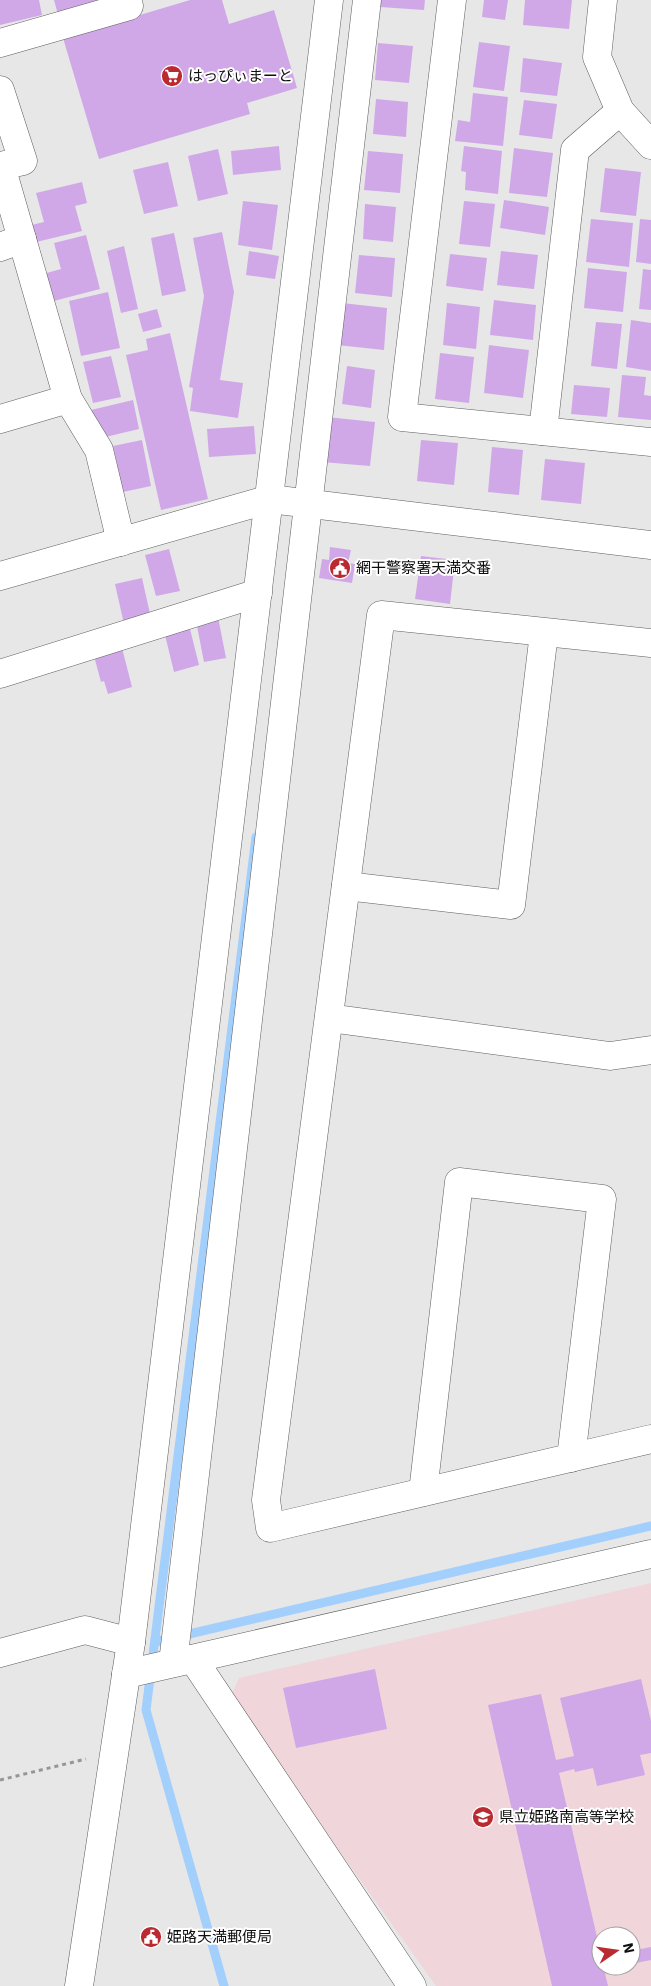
<svg xmlns="http://www.w3.org/2000/svg" width="651" height="1986" font-family="'IBM Plex Sans','Noto Sans JP',sans-serif">
<style>
.education{fill:#f0d6db;fill-rule:evenodd}
.lines{fill:none;stroke-linecap:round;stroke-linejoin:round}
.stream{stroke:#a3cffc;stroke-width:9}
.building{fill:#d0a8e7}
.minor-casing{stroke:#5e5e5f;stroke-width:29}
.path{stroke:#969697;stroke-width:3;stroke-dasharray:4 4;stroke-linecap:butt}
.minor{stroke:#fff;stroke-width:28}
.labels{text-anchor:middle;stroke-width:4;stroke-linejoin:round;paint-order:stroke}
.poi-label{font-size:15px;fill:#0e0e0f;stroke:#fff;text-anchor:start}
</style>
<rect width="100%" height="100%" fill="#e7e7e8"/>
<path class="education" d="M 651,1583 L 651,1986 L 436,1986 L 230,1698 L 239,1678 ZM 601,1936 L 631,1936 L 631,1966 L 601,1966 Z"/>
<g class="lines">
<g class="stream">
<path d="M 155,1642 L 651,1526"/>
<path d="M 224,1986 L 146,1710 L 256,837"/>
</g>
</g>
<g class="building">
<path d="M 0,0 L 39,0 L 42,15 L 0,25 Z"/>
<path d="M 54,0 L 118,0 L 59,18 Z"/>
<path d="M 190,0 L 222,0 L 229,24 L 274,10 L 297,88 L 247,103 L 250,114 L 99,159 L 63,38 Z"/>
<path d="M 381,0 L 425,0 L 424,10 L 380,7 Z"/>
<path d="M 484,0 L 508,0 L 505,20 L 482,17 Z"/>
<path d="M 525,0 L 572,0 L 569,29 L 523,25 Z"/>
<path d="M 479,42 L 510,46 L 504,91 L 473,87 Z"/>
<path d="M 378,43 L 413,46 L 409,83 L 375,80 Z"/>
<path d="M 523,58 L 562,63 L 557,96 L 520,92 Z"/>
<path d="M 473,93 L 508,97 L 503,146 L 455,141 L 458,120 L 470,122 Z"/>
<path d="M 376,99 L 408,102 L 406,137 L 373,134 Z"/>
<path d="M 524,100 L 557,104 L 552,139 L 519,135 Z"/>
<path d="M 279,146 L 281,170 L 233,175 L 231,151 Z"/>
<path d="M 464,146 L 502,151 L 498,194 L 465,190 L 466,172 L 461,171 Z"/>
<path d="M 514,148 L 553,153 L 547,197 L 509,193 Z"/>
<path d="M 218,149 L 228,194 L 198,201 L 188,156 Z"/>
<path d="M 368,151 L 403,154 L 400,193 L 364,190 Z"/>
<path d="M 168,162 L 178,206 L 144,214 L 133,170 Z"/>
<path d="M 605,168 L 641,172 L 636,216 L 600,212 Z"/>
<path d="M 82,182 L 87,203 L 75,206 L 82,231 L 32,243 L 27,226 L 44,222 L 36,193 Z"/>
<path d="M 504,200 L 549,207 L 545,235 L 500,228 Z"/>
<path d="M 243,201 L 278,205 L 272,250 L 238,245 Z"/>
<path d="M 464,201 L 495,204 L 490,247 L 459,244 Z"/>
<path d="M 365,204 L 396,207 L 393,242 L 363,239 Z"/>
<path d="M 591,219 L 633,223 L 629,267 L 586,262 Z"/>
<path d="M 640,219 L 651,220 L 651,264 L 636,262 Z"/>
<path d="M 222,232 L 234,292 L 220,380 L 243,383 L 238,418 L 190,411 L 193,388 L 189,387 L 204,296 L 193,238 Z"/>
<path d="M 174,233 L 186,291 L 162,296 L 151,238 Z"/>
<path d="M 86,235 L 100,289 L 50,302 L 43,274 L 61,269 L 54,243 Z"/>
<path d="M 124,246 L 138,309 L 121,313 L 107,251 Z"/>
<path d="M 249,251 L 279,256 L 275,279 L 246,275 Z"/>
<path d="M 501,251 L 538,255 L 534,289 L 497,285 Z"/>
<path d="M 450,254 L 487,258 L 483,291 L 446,286 Z"/>
<path d="M 359,255 L 395,258 L 392,297 L 355,293 Z"/>
<path d="M 588,268 L 627,272 L 623,312 L 584,308 Z"/>
<path d="M 643,269 L 651,270 L 651,310 L 639,309 Z"/>
<path d="M 108,292 L 120,348 L 81,356 L 69,301 Z"/>
<path d="M 494,300 L 536,305 L 533,340 L 490,335 Z"/>
<path d="M 342,303 L 387,308 L 384,350 L 337,345 Z"/>
<path d="M 447,303 L 480,307 L 476,349 L 443,345 Z"/>
<path d="M 157,309 L 162,327 L 143,332 L 138,314 Z"/>
<path d="M 631,320 L 651,323 L 651,371 L 626,367 Z"/>
<path d="M 596,322 L 622,324 L 617,369 L 591,366 Z"/>
<path d="M 170,333 L 208,499 L 161,510 L 126,355 L 148,350 L 146,339 Z"/>
<path d="M 489,345 L 529,350 L 523,398 L 484,393 Z"/>
<path d="M 440,353 L 474,357 L 469,403 L 435,399 Z"/>
<path d="M 111,356 L 121,397 L 93,403 L 83,362 Z"/>
<path d="M 347,366 L 375,370 L 371,408 L 342,404 Z"/>
<path d="M 622,375 L 646,377 L 644,395 L 651,396 L 651,420 L 618,417 Z"/>
<path d="M 574,385 L 610,388 L 607,417 L 571,414 Z"/>
<path d="M 133,400 L 139,429 L 97,439 L 91,410 Z"/>
<path d="M 327,417 L 375,422 L 370,466 L 322,462 Z"/>
<path d="M 254,426 L 256,454 L 209,457 L 207,429 Z"/>
<path d="M 142,440 L 151,486 L 123,492 L 113,446 Z"/>
<path d="M 421,440 L 458,443 L 454,485 L 417,481 Z"/>
<path d="M 492,447 L 523,450 L 519,495 L 488,492 Z"/>
<path d="M 545,459 L 585,463 L 581,504 L 541,500 Z"/>
<path d="M 330,547 L 351,550 L 348,563 L 355,564 L 352,583 L 319,578 L 322,559 L 329,560 Z"/>
<path d="M 169,549 L 180,591 L 156,596 L 145,555 Z"/>
<path d="M 421,556 L 455,560 L 450,604 L 415,599 Z"/>
<path d="M 142,578 L 151,618 L 124,624 L 115,584 Z"/>
<path d="M 218,617 L 226,658 L 204,662 L 196,621 Z"/>
<path d="M 189,625 L 199,665 L 174,672 L 164,631 Z"/>
<path d="M 122,648 L 132,687 L 108,694 L 104,681 L 101,682 L 94,656 Z"/>
<path d="M 375,1669 L 387,1729 L 296,1748 L 283,1688 Z"/>
<path d="M 641,1679 L 651,1721 L 651,1753 L 640,1755 L 645,1775 L 597,1786 L 593,1768 L 575,1772 L 574,1769 L 559,1773 L 601,1954 L 601,1966 L 615,1967 L 604,1969 L 608,1986 L 552,1986 L 488,1705 L 541,1694 L 556,1760 L 574,1756 L 560,1698 Z"/>
<path d="M 651,1947 L 651,1960 L 631,1964 L 631,1951 Z"/>
</g>
<g class="lines">
<g class="minor-casing">
<g id="minor">
<path d="M 452,0 L 402,417 L 651,442"/>
<path d="M 603,0 L 597,57 L 620,111 L 651,145"/>
<path d="M 0,43 L 129,6 L 127,0"/>
<path d="M 0,90 L 23,161 L 0,166"/>
<path d="M 1,166 L 68,399 L 99,450 L 121,542"/>
<path d="M 0,247 L 22,239"/>
<path d="M 0,419 L 68,399"/>
<path d="M 543,431 L 575,150 L 620,111"/>
<path d="M 0,576 L 270,499 L 651,545"/>
<path d="M 651,643 L 381,615 L 266,1500 L 270,1528 L 651,1439"/>
<path d="M 0,674 L 258,593"/>
<path d="M 346,886 L 511,905 L 544,633"/>
<path d="M 329,1018 L 610,1056 L 651,1050"/>
<path d="M 423,1492 L 459,1182 L 602,1199 L 571,1458"/>
<path d="M 0,1653 L 85,1630 L 131,1642"/>
<path d="M 193,1659 L 412,1986"/>
<path d="M 173,1663 L 367,0"/>
<path d="M 126,1674 L 651,1554"/>
<path d="M 79,1986 L 131,1642 L 329,0"/>
</g>
</g>
<path class="path" d="M 0,1780 L 86,1759"/>
<use href="#minor" class="minor"/>
</g>
<defs>
<g id="supermarket-disc" transform="scale(1.125)"><circle r="9.5" fill="#ba2a31" stroke="#fff"/><path d="M-6-5.5h2.5l.6 2H6L4.5 2H-2.5L-4.4-4H-6ZM-1.5 3.2a1.3 1.3 0 1 0 .1 0ZM3 3.2a1.3 1.3 0 1 0 .1 0Z" fill="#fff"/></g>
<g id="civic-disc" transform="scale(1.125)"><circle r="9.5" fill="#ba2a31" stroke="#fff"/><path d="M-.6-6.5H3V-4.5H.6V-3L4-1V1h2V6H-6V1h2V-1L-.6-3ZM-1.2 2.5V6h2.4V2.5Z" fill="#fff"/></g>
<g id="school-disc" transform="scale(1.125)"><circle r="9.5" fill="#ba2a31" stroke="#fff"/><path d="M0-5L7-2L0 1L-7-2ZM-4 1L0 2.5L4 1V4Q0 6-4 4Z" fill="#fff"/></g>
</defs>
<g fill-rule="evenodd">
<use href="#supermarket-disc" x="172" y="76"/>
<use href="#civic-disc" x="340" y="568"/>
<use href="#school-disc" x="483" y="1817"/>
<use href="#civic-disc" x="151" y="1937"/>
</g>
<g class="labels">
<g class="poi-label">
<text x="188" y="81">はっぴぃまーと</text>
<text x="356" y="573">網干警察署天満交番</text>
<text x="499" y="1822">県立姫路南高等学校</text>
<text x="167" y="1942">姫路天満郵便局</text>
</g>
</g>
<g transform="translate(616 1951) rotate(77)"><circle r="24" fill="#ffffff" stroke="#9f9f9f"/>
<path d="M0-4L9 19L0 12L-9 19Z" fill="#ba2a31"/>
<text y="-8" font-size="14" font-weight="bold" text-anchor="middle" fill="#0e0e0f">N</text>
</g>
</svg>
